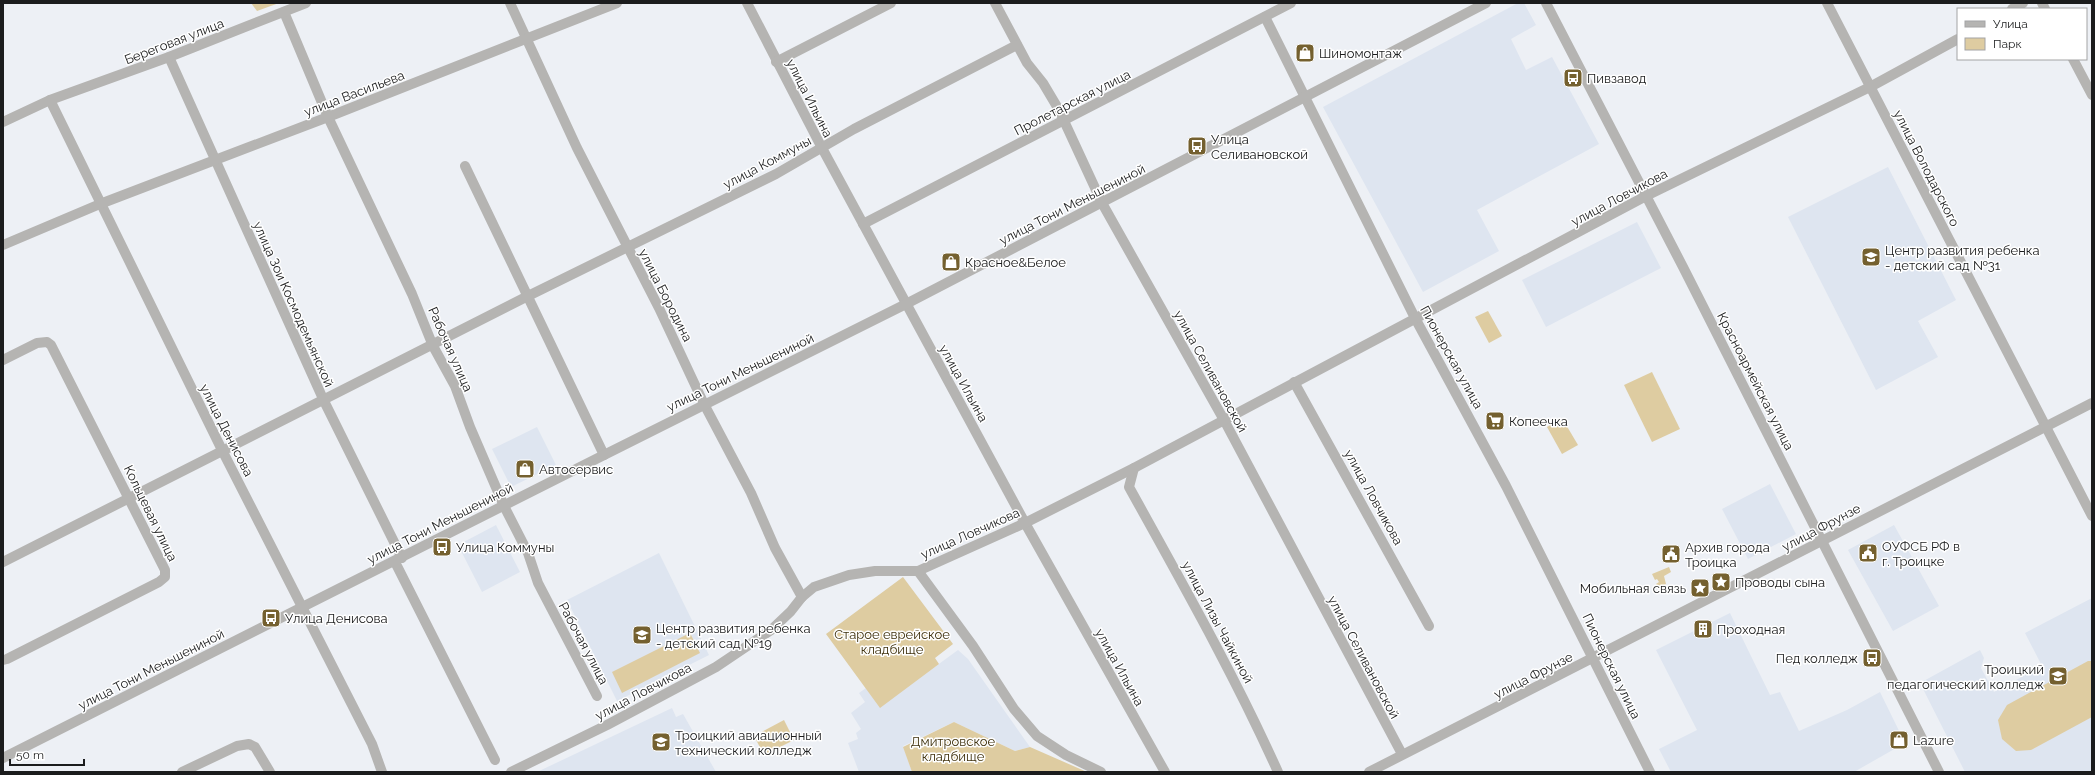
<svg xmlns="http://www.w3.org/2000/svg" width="2095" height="775" font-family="Raleway,sans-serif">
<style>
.built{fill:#dee5f0}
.green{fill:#decca1}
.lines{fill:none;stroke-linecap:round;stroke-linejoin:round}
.minor{stroke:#b5b4b2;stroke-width:10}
.labels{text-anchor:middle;stroke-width:3;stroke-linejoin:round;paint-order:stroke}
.street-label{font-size:13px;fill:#1b1c1d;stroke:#fff}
.poi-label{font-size:13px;fill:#1b1c1d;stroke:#fff;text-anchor:start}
.park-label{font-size:13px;fill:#3f310d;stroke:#fff}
</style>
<rect width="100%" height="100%" fill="#edf0f5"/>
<g class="built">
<path d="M 1518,3 L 1524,3 L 1536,25 L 1511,39 L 1526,70 L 1552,57 L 1599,144 L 1477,210 L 1499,251 L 1423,292 L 1323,107 Z"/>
<path d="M 1888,167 L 1956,300 L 1918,321 L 1938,357 L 1876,390 L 1788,217 Z"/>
<path d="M 1637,222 L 1661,268 L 1546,327 L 1522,280 Z"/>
<path d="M 537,427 L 556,465 L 511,487 L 492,449 Z"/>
<path d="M 1770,484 L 1796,534 L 1748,559 L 1722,509 Z"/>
<path d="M 496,525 L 520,572 L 482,592 L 458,545 Z"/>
<path d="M 1894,525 L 1939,606 L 1893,631 L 1848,550 Z"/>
<path d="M 659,553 L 709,655 L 617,701 L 567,600 Z"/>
<path d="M 2092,598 L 2092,772 L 1965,772 L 1920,683 L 1980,650 L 1984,658 L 1981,668 L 1994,692 L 2042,666 L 2025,633 Z"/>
<path d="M 1730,613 L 1770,695 L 1780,692 L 1799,731 L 1847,710 L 1880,692 L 1905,743 L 1854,772 L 1671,772 L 1659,749 L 1697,730 L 1656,650 Z"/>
<path d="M 958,650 L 968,659 L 1030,747 L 1015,751 L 954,722 L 903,746 L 912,772 L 859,772 L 848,743 L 858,739 L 856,733 L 861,729 L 851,713 L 865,702 L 859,693 L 866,688 L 880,707 Z"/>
<path d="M 672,708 L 676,717 L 683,714 L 716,772 L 537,772 Z"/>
</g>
<g class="green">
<path d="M 251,3 L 279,3 L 257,11 Z"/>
<path d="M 1488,311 L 1502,336 L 1489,343 L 1475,317 Z"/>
<path d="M 1652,372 L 1680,429 L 1652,442 L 1624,385 Z"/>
<path d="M 1562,418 L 1578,445 L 1562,454 L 1547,427 Z"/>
<path d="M 1669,567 L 1671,572 L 1664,576 L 1666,584 L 1658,588 L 1656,584 L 1659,582 L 1657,579 L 1655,580 L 1652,574 Z"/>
<path d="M 903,577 L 953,644 L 935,658 L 939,664 L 880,708 L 826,634 Z"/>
<path d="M 690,633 L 700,653 L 622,693 L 612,672 Z"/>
<path d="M 2088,661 L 2092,661 L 2092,717 L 2031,750 L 2016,751 L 2002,739 L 1998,720 L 2007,705 Z"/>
<path d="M 784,720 L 794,740 L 764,755 L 754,736 Z"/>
<path d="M 954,722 L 1015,751 L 1030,747 L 1087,772 L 912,772 L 903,747 Z"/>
</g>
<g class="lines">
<g class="minor">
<path d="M 510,3 L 577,148 L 659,308 L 704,404 L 751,493 L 775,548 L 802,597"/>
<path d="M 747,3 L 822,148 L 1025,523 L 1165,772"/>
<path d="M 995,3 L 1027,63 L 1043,83 L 1059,110 L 1102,203 L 1224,420 L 1402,754"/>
<path d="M 1546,3 L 1683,267 L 1939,772"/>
<path d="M 1827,3 L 2092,516"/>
<path d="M 2042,3 L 2045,9"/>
<path d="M 2012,9 L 2023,3"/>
<path d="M 284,12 L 328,117 L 412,294 L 433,346 L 455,386 L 470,427 L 504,506 L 528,553 L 538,583 L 597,696"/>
<path d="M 1265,17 L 1415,318 L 1506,486 L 1650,772"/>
<path d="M 169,57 L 324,401 L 402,558"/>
<path d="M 2073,59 L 2092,95"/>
<path d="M 776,62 L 891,3"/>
<path d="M 50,100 L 223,452 L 372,744 L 382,772"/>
<path d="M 3,122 L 50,100 L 169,57 L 306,3"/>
<path d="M 465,166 L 604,455"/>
<path d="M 863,224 L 1291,3"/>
<path d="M 3,245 L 100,204 L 328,117 L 617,3"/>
<path d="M 3,360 L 37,343 L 47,342 L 51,345 L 165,570 L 165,577 L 159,582 L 7,659 L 3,660"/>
<path d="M 1294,382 L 1429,626"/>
<path d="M 1134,468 L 1129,487 C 1181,581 1234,674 1278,772"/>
<path d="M 3,562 L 526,297 L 776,174 L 854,129 L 1017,45"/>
<path d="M 395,562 L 495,760"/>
<path d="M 918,571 L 973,646 L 1014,709 L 1037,736 L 1066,755 L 1101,772"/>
<path d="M 3,758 L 604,455 L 906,304 L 1486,3"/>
<path d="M 182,772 L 237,746 L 249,744 L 255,747 L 270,772"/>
<path d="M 511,772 L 607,725 L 716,667 L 771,630 L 791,611 L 802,597 L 814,587 L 849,575 L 875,571 L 918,571 L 1025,523 L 1134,468 L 1646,196 L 1870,87 L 1958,39"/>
<path d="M 1369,772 L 2092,403"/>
</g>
</g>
<defs>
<g id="shop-square" transform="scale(1)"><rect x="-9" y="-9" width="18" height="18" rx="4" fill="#74602f" stroke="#fff"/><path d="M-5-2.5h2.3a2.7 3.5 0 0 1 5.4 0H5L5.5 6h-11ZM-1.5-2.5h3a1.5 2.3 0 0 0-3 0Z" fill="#fff"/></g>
<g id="bus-square" transform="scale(1)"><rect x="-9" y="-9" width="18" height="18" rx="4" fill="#74602f" stroke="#fff"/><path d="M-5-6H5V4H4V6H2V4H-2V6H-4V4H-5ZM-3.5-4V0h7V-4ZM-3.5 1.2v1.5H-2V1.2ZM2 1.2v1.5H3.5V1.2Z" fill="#fff"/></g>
<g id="school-square" transform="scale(1)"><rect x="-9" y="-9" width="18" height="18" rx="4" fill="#74602f" stroke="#fff"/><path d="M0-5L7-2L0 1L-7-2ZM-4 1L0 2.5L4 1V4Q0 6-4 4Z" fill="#fff"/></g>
<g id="supermarket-square" transform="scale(1)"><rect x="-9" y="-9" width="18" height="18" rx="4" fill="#74602f" stroke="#fff"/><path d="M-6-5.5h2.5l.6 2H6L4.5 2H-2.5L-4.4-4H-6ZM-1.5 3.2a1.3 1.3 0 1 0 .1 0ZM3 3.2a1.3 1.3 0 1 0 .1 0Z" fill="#fff"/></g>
<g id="civic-square" transform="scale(1)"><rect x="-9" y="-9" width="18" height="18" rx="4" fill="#74602f" stroke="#fff"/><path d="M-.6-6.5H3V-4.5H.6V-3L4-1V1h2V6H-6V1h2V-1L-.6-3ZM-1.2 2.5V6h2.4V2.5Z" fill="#fff"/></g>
<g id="sight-square" transform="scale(1)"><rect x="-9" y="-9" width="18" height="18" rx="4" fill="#74602f" stroke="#fff"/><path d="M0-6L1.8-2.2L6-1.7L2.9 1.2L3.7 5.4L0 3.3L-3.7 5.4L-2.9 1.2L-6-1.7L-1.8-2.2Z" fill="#fff"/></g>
<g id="building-square" transform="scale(1)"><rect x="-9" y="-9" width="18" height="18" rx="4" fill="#74602f" stroke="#fff"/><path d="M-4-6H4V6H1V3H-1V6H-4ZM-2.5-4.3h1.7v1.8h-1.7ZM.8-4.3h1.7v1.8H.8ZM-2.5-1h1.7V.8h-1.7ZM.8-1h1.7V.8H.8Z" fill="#fff"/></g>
<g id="university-square" transform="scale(1)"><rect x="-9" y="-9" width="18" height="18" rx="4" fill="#74602f" stroke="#fff"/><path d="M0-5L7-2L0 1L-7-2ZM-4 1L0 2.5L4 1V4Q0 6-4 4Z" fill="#fff"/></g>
</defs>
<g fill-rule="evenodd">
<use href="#shop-square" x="1305" y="53"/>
<use href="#bus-square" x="1573" y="78"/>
<use href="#bus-square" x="1197" y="146"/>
<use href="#school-square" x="1871" y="257"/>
<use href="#shop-square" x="951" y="262"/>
<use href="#supermarket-square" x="1495" y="421"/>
<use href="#shop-square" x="525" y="469"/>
<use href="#bus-square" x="442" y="547"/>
<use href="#civic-square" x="1868" y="553"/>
<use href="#civic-square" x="1671" y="554"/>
<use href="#sight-square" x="1721" y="582"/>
<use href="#sight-square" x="1700" y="588"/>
<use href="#bus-square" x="271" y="618"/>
<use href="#building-square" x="1703" y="629"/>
<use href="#school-square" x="642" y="635"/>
<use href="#bus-square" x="1872" y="658"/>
<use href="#university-square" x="2058" y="676"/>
<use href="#shop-square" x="1899" y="740"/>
<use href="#university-square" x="661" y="742"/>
</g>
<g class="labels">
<g class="street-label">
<text transform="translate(174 41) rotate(-21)" y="5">Береговая улица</text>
<text transform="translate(354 93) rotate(-21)" y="5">улица Васильева</text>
<text transform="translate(810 98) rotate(63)" y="5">улица Ильина</text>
<text transform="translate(1072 102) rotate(-27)" y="5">Пролетарская улица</text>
<text transform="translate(767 162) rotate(-28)" y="5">улица Коммуны</text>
<text transform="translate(1927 168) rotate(63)" y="5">улица Володарского</text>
<text transform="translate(1619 197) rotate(-28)" y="5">улица Ловчикова</text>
<text transform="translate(1072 204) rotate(-27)" y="5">улица Тони Меньшениной</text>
<text transform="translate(666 295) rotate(63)" y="5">улица Бородина</text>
<text transform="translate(294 304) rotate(66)" y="5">улица Зои Космодемьянской</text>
<text transform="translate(451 349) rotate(66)" y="5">Рабочая улица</text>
<text transform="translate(1452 357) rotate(61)" y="5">Пионерская улица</text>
<text transform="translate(1211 371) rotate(61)" y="5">улица Селивановской</text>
<text transform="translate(740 372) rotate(-26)" y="5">улица Тони Меньшениной</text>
<text transform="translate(1756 381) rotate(63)" y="5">Красноармейская улица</text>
<text transform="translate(964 383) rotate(61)" y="5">улица Ильина</text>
<text transform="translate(227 430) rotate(63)" y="5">улица Денисова</text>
<text transform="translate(1374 497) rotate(61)" y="5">улица Ловчикова</text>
<text transform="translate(151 513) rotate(64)" y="5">Кольцевая улица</text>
<text transform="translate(440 523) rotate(-27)" y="5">улица Тони Меньшениной</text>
<text transform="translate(1821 527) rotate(-28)" y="5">улица Фрунзе</text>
<text transform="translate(970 533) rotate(-24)" y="5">улица Ловчикова</text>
<text transform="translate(1218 622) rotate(62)" y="5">улица Лизы Чайкиной</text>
<text transform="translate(584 643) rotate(62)" y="5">Рабочая улица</text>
<text transform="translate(1364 657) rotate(62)" y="5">улица Селивановской</text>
<text transform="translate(1612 666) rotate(64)" y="5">Пионерская улица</text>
<text transform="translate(1120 667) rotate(61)" y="5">улица Ильина</text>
<text transform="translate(151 669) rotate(-27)" y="5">улица Тони Меньшениной</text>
<text transform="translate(1533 675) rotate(-27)" y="5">улица Фрунзе</text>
<text transform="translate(643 691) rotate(-28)" y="5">улица Ловчикова</text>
</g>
<g class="poi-label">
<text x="1319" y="58">Шиномонтаж</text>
<text x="1587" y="83">Пивзавод</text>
<text x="1211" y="144">Улица<tspan x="1211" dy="15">Селивановской</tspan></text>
<text x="1885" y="255">Центр развития ребенка<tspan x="1885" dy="15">- детский сад №31</tspan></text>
<text x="965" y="267">Красное&amp;Белое</text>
<text x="1509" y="426">Копеечка</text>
<text x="539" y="474">Автосервис</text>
<text x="1882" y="551">ОУФСБ РФ в<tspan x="1882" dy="15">г. Троицке</tspan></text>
<text x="456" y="552">Улица Коммуны</text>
<text x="1685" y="552">Архив города<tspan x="1685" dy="15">Троицка</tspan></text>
<text x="1735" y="587">Проводы сына</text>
<text x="1686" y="593" text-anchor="end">Мобильная связь</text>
<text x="285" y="623">Улица Денисова</text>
<text x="656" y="633">Центр развития ребенка<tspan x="656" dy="15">- детский сад №19</tspan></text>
<text x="1717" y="634">Проходная</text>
<text x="1858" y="663" text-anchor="end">Пед колледж</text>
<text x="2044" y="674" text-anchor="end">Троицкий<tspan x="2044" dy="15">педагогический колледж</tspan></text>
<text x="675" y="740">Троицкий авиационный<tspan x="675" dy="15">технический колледж</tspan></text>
<text x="1913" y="745">Lazure</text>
</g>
<g class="park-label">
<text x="892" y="639">Старое еврейское<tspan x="892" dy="15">кладбище</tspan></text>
<text x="953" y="746">Дмитровское<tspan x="953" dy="15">кладбище</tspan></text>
</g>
</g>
<rect width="2095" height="775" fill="none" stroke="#1b1c1d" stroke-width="8"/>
<rect x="1957" y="8" width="130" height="52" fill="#ffffff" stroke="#a4a4a5"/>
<rect x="1965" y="21" width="20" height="6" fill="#b5b4b2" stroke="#a4a4a5"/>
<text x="1993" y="28" font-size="12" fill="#1b1c1d">Улица</text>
<rect x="1965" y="38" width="20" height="12" fill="#decca1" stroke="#a4a4a5"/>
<text x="1993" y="48" font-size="12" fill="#1b1c1d">Парк</text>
<path d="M10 759v6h74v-6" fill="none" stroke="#1b1c1d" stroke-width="2"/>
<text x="16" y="759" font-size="12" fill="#1b1c1d" stroke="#ffffff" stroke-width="3" paint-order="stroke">50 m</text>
</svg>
